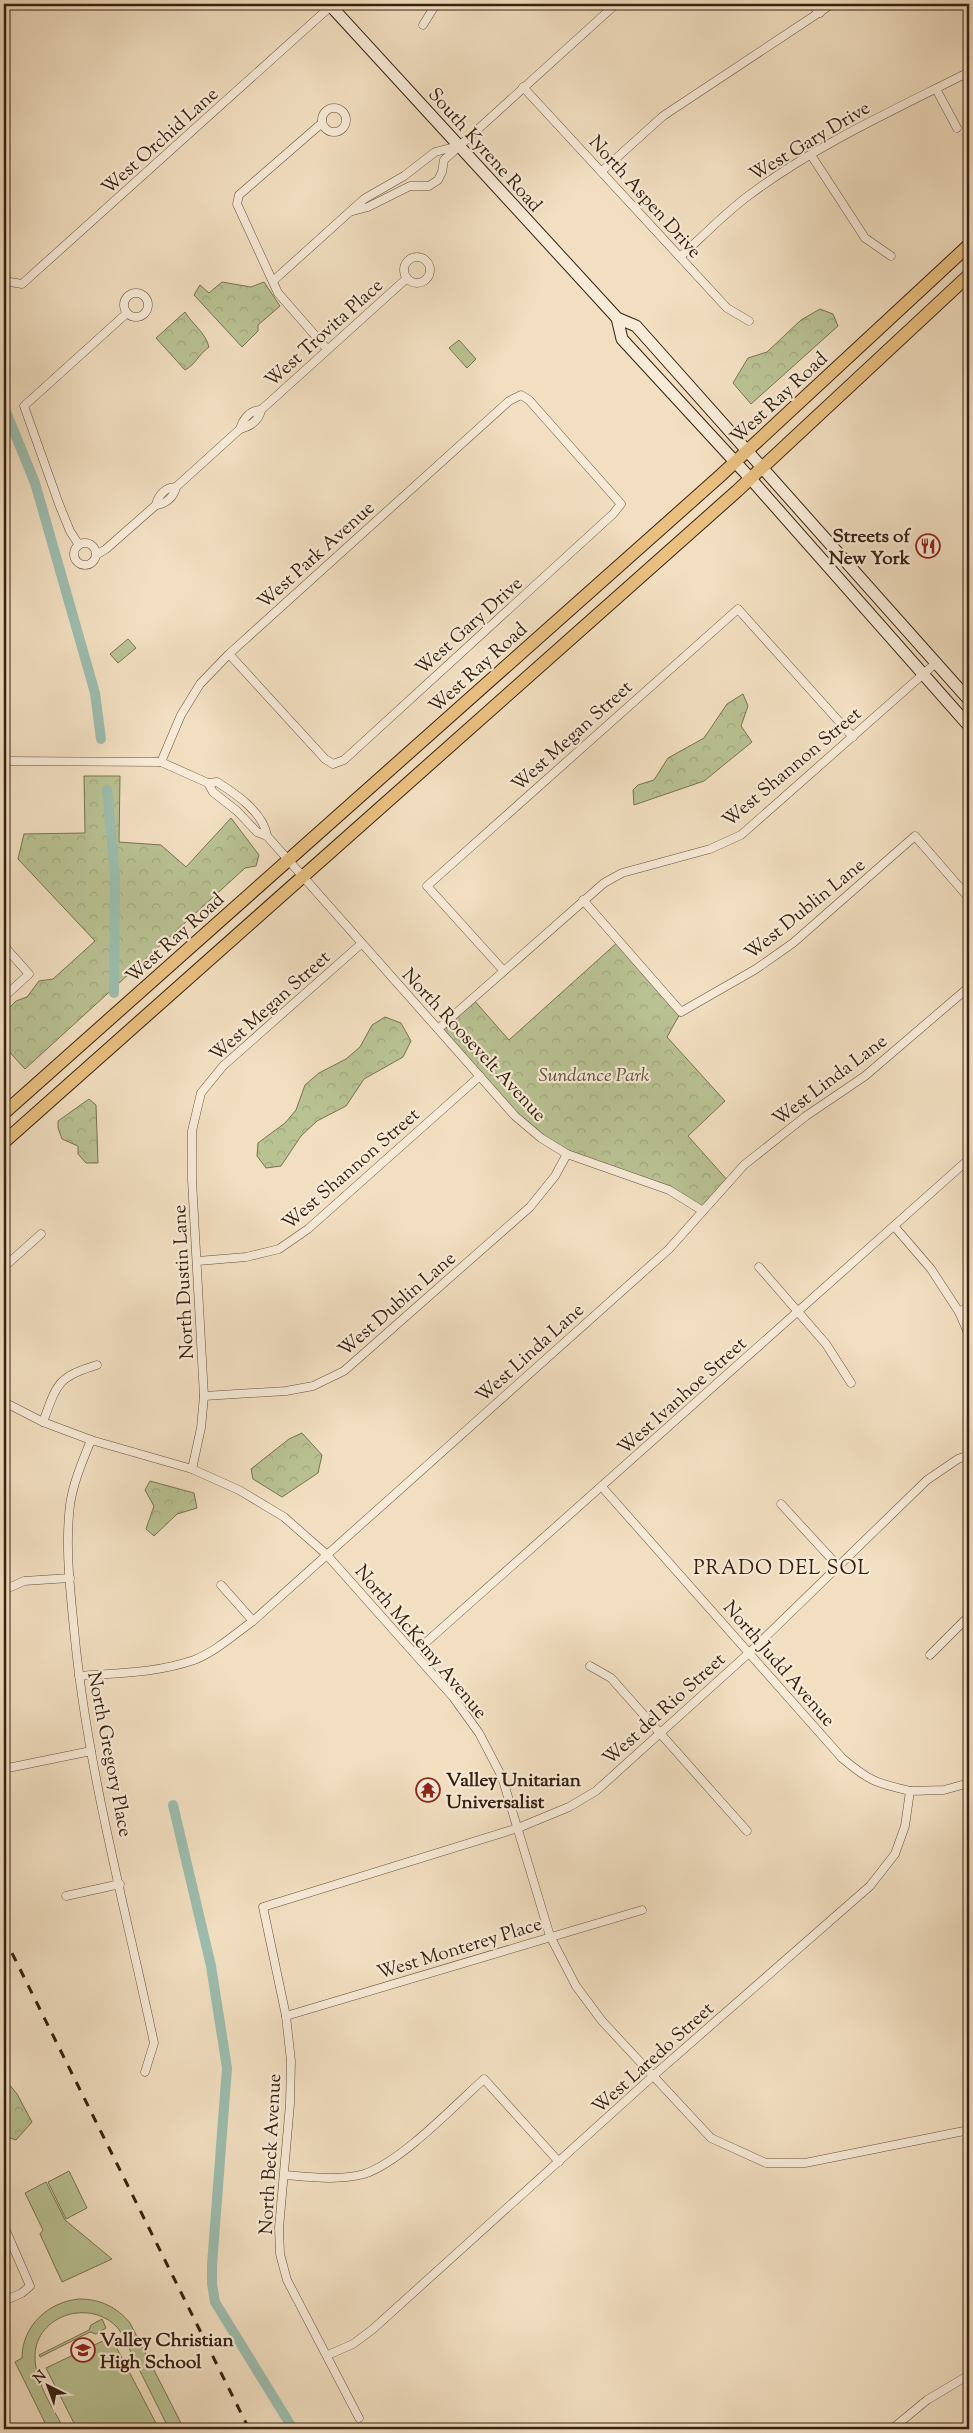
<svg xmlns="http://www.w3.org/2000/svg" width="973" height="2433" font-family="'Sorts Mill Goudy',serif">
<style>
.green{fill:#b9c293;stroke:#787252}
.forest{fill:url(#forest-crowns);stroke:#787252}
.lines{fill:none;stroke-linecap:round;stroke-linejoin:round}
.canal{stroke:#9cbdaf;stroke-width:10}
.street-casing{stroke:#65503c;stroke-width:9}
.secondary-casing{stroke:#362110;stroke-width:13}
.primary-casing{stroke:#362110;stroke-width:14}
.street{stroke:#f7ead7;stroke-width:8}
.secondary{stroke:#f7ead7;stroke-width:11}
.primary{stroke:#e9c080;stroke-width:12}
.rail{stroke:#362110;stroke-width:3;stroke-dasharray:9 9;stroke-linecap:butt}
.labels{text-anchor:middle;stroke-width:4.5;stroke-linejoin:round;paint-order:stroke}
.street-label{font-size:19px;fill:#362110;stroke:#f7ead7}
.poi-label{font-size:19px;font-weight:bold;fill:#362110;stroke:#f7ead7;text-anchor:start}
.park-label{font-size:19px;font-style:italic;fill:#5d5137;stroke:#f7ead7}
.neighbourhood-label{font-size:20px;letter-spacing:1px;fill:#362110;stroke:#f7ead7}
</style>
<defs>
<pattern id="forest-crowns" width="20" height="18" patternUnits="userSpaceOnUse" patternTransform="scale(1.25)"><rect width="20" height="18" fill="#b9c293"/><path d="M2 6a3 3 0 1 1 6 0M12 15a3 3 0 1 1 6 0" fill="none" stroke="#a0a67e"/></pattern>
</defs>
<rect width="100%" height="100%" fill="#f2dfc1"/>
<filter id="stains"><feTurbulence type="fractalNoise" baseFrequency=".004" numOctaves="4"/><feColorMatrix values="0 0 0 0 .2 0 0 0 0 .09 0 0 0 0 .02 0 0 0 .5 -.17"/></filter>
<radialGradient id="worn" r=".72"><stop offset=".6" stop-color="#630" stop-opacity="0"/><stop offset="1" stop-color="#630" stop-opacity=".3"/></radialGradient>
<g class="green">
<path d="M 459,340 L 476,359 L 467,368 L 449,348 Z"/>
<path d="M 128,639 L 136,648 L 118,663 L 110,654 Z"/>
<path d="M 69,2171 L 87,2208 L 66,2219 L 48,2182 Z"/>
<path d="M 46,2182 L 65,2220 L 112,2259 L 62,2282 L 40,2234 L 43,2230 L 25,2193 Z"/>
<path d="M 79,2299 C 100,2299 117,2307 130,2323 L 184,2429 L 169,2429 C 158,2406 146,2384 135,2361 C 129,2349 124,2334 115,2325 C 85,2298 33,2318 35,2359 C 36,2384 53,2408 64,2429 L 48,2429 L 15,2362 L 22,2358 C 22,2326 48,2302 79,2299 Z"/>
<path d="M 102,2319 L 106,2328 L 96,2334 L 90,2332 L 40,2357 L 39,2355 L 89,2330 L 91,2325 Z"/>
<path d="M 111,2337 L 159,2429 L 77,2429 L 46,2368 Z"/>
</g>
<g class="forest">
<path d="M 222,282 L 251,287 L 264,282 L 280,306 L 258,325 L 258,331 L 242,347 L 194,295 L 200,285 L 209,293 Z"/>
<path d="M 820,309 L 833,314 L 838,326 L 751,404 L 733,383 L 748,358 L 767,352 L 801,320 Z"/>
<path d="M 185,312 C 193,325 205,332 209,347 C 198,355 196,364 185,370 L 156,338 Z"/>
<path d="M 743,694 L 748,706 L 741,726 L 752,742 L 704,781 L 634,805 L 633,790 L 638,785 L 654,780 L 668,758 L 704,738 L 727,704 Z"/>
<path d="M 84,776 L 120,776 L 119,842 L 161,845 L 186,867 L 231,818 L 259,855 L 256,866 L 245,868 L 25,1069 L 4,1046 L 4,1013 L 16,1001 L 27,997 L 39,981 L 53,979 L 95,941 L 18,859 L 24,834 L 85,833 Z"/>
<path d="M 619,941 L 681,1012 L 667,1037 L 725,1101 L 688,1136 L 729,1182 L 703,1211 L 669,1190 L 567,1154 L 541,1138 L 438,1029 L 472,998 L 509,1040 Z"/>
<path d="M 385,1017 L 401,1023 L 411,1041 L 403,1057 L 364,1079 L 346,1106 L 317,1121 L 301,1136 L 281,1166 L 266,1168 L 257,1156 L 258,1143 L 285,1123 L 296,1110 L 305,1085 L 319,1073 L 346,1059 L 360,1047 L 372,1025 Z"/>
<path d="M 89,1099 L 96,1105 L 98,1163 L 86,1163 L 78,1154 L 78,1146 L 62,1139 L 58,1128 L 58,1121 Z"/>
<path d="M 302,1433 L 322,1455 L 318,1473 L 282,1497 L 253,1479 L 251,1469 L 289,1439 Z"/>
<path d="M 150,1481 L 194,1493 L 197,1508 L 177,1514 L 154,1536 L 146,1529 L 154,1506 L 145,1490 Z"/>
<path d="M 4,2078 L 17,2094 L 32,2122 L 16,2140 L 4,2136 Z"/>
</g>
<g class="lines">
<g class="canal">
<path d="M 4,407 L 35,483 L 95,693 L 101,739"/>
<path d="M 107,790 L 115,875 L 114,993"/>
<path d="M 173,1805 L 211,1966 L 227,2068 L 212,2265 L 212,2284 L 215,2302 L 293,2429"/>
</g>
<g class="street-casing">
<g id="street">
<path d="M 811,4 L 820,13"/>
<path d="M 423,25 L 436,4"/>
<path d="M 523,87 L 727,308 L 749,321"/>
<path d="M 936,89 L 957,128"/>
<circle cx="334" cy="120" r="12"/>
<path d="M 322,123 L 239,195 L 237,204 L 278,293 L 327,349"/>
<path d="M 811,155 L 865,238 L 891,256"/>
<path d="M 602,171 L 663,116 L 832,4"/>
<path d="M 353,211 L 368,207 L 410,186 L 429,186 L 438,180 L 442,172 L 444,160 L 616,4"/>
<circle cx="417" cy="270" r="13"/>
<path d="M 680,257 C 702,237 724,214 748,196 C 816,145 894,110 969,72"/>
<path d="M 4,281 L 22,284 L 331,6"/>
<path d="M 273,281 L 364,199 L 404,176 L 435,152 L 458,146"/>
<circle cx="136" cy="305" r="12"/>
<path d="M 240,429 C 243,419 250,410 261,410 L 406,279"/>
<path d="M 156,505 C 158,495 166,487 176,487 L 240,429 C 251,426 259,421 261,410"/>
<circle cx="85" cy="554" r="11"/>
<path d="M 79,545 L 70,531 L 59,504 L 24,406 L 127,313"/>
<path d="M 96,555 L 106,549 L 156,505 C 166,504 174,497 176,487"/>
<path d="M 4,761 L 161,762 L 208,783 L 213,792 L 237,811 L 257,832 L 267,836 L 515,1116 L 541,1138 L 567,1154 L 669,1190 L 703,1211"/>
<path d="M 161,762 L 181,715 L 200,684 L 229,654 L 509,401 L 521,395 L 529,400 L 621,504 L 613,514 L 344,760 L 333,764 L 325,759 L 229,654"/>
<path d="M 208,783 L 217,782 C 236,794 264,813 267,836"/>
<path d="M 583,900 L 681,1012 L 756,969 L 793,943 L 915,836 L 969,898"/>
<path d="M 4,946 L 29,974 L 4,997"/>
<path d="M 503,970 L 427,886 L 738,609 L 853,737"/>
<path d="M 438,1029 L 604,883 L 622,873 L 710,849 L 741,835 L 937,662"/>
<path d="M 894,1226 L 931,1269 L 959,1312 L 969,1335"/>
<path d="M 198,1261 L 246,1257 L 279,1249 L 308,1229 L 480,1076"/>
<path d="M 4,1267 L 41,1234"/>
<path d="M 759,1267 L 826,1344 L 851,1383"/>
<path d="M 959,1312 L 969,1306"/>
<path d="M 204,1396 L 286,1391 L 313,1386 L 344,1371 L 530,1207 L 555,1176 L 567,1154"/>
<path d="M 4,1402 L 43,1422 L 91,1440 L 192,1469 L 239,1490 L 284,1517 L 326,1554 L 453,1697 L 479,1733 L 502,1777 L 550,1936 L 576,1986 L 602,2021 L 711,2138 L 766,2163 L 805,2163 L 969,2130"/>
<path d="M 43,1422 C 57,1384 57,1377 97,1365"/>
<path d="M 91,1440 C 83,1460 73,1483 70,1505 C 65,1546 70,1588 74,1629 C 87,1769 125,1906 154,2043 L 145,2072"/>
<path d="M 192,1469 L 201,1428 L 204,1396 L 192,1180 L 192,1131 L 201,1093 L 223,1066 L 361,944"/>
<path d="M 602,1487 L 842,1758 C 869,1781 876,1783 910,1791"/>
<path d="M 781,1504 L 838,1566"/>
<path d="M 221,1585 L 253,1621"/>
<path d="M 4,1590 L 24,1581 L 70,1578"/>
<path d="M 414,1653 L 969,1159"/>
<path d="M 930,1655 L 969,1616"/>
<path d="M 590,1666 L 611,1678 L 747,1831"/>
<path d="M 79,1676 C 117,1673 157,1673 194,1660 C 215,1652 235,1634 253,1621 L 669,1249 L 744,1165 L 806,1116 L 865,1076 L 969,987"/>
<path d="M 8,1768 L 91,1751"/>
<path d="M 66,1896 L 120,1884"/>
<path d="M 286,2016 L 642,1910"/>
<path d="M 284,2175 C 309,2177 339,2181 364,2174 C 401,2162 454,2106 484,2079 L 559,2162"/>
<path d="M 4,2226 L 30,2286 L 22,2293 L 4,2301"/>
<path d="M 328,2355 L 353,2344 L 373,2329 L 653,2076 L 870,1886 L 895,1854 L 905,1826 L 910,1791 L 944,1790 L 969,1783"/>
<path d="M 359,2418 L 287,2280 L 280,2254 L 279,2228 L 290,2104 L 291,2061 L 286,2016 L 263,1907 L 518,1828 L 569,1807 L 596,1791 L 750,1652 L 927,1480 L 958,1459 L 969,1455"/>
<path d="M 892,2429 L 927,2400 L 969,2375"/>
</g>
</g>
<g class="secondary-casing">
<g id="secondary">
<path d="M 329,4 L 617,318 L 636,326 L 969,700"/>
<path d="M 617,318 L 622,339 L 750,478 L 969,726"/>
</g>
</g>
<g class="primary-casing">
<g id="primary">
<path d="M 4,1113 L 720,476 L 969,245"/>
<path d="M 4,1142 L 737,491 L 969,275"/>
</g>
</g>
<use href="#street" class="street"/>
<use href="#secondary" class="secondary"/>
<use href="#primary" class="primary"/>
<path class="rail" d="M 4,1937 L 249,2429"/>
</g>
<defs>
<g id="restaurant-ring" transform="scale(1.25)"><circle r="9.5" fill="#f7ead7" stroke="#8f2418" stroke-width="1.5"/><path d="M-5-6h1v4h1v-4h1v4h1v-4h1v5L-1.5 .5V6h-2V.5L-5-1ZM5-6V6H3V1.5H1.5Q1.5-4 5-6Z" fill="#8f2418"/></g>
<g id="temple-ring" transform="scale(1.25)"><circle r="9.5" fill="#f7ead7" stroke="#8f2418" stroke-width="1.5"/><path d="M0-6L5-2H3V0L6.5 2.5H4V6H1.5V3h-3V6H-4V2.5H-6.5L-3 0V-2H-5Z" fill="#8f2418"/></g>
<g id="school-ring" transform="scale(1.25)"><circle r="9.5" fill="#f7ead7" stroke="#8f2418" stroke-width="1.5"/><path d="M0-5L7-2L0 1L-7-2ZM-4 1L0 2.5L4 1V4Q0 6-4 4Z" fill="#8f2418"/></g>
</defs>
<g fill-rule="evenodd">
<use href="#restaurant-ring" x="928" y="546"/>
<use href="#temple-ring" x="428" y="1790"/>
<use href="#school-ring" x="83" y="2350"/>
</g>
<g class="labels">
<g class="street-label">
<text transform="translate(159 140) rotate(-42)" y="7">West Orchid Lane</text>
<text transform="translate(809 140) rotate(-31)" y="7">West Gary Drive</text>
<text transform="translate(486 149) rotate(48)" y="7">South Kyrene Road</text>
<text transform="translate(646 196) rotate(48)" y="7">North Aspen Drive</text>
<text transform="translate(323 332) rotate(-42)" y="7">West Trovita Place</text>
<text transform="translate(778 397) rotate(-43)" y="7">West Ray Road</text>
<text transform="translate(315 554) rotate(-42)" y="7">West Park Avenue</text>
<text transform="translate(468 625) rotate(-42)" y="7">West Gary Drive</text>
<text transform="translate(477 667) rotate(-42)" y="7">West Ray Road</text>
<text transform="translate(571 735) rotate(-42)" y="7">West Megan Street</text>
<text transform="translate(791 766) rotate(-40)" y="7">West Shannon Street</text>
<text transform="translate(804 908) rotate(-39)" y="7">West Dublin Lane</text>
<text transform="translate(174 937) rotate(-42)" y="7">West Ray Road</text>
<text transform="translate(269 1005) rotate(-42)" y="7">West Megan Street</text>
<text transform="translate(475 1044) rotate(47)" y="7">North Roosevelt Avenue</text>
<text transform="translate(829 1079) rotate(-37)" y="7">West Linda Lane</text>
<text transform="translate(350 1168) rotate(-41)" y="7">West Shannon Street</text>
<text transform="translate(182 1282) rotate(-93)" y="7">North Dustin Lane</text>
<text transform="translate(396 1303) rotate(-41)" y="7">West Dublin Lane</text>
<text transform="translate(529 1352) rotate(-42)" y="7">West Linda Lane</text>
<text transform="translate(681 1395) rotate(-42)" y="7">West Ivanhoe Street</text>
<text transform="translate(422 1641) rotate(50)" y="7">North McKemy Avenue</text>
<text transform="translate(780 1663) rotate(49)" y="7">North Judd Avenue</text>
<text transform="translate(663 1708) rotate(-42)" y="7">West del Rio Street</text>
<text transform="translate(111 1754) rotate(79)" y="7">North Gregory Place</text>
<text transform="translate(459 1947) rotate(-17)" y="7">West Monterey Place</text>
<text transform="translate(652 2057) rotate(-42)" y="7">West Laredo Street</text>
<text transform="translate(269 2154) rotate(-87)" y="7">North Beck Avenue</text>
</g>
<g class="poi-label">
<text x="910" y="542" text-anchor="end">Streets of<tspan x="910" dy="22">New York</tspan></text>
<text x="446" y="1786">Valley Unitarian<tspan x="446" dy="22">Universalist</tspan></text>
<text x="100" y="2346">Valley Christian<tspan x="100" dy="22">High School</tspan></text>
</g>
<g class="park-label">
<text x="594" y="1081">Sundance Park</text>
</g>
<g class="neighbourhood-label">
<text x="782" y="1574">PRADO DEL SOL</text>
</g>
</g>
<rect width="973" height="2433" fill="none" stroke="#f2dfc1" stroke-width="20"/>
<rect x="5" y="5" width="963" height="2423" fill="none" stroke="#362110" stroke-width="2.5"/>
<rect x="10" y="10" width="953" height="2413" fill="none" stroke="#362110"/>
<g transform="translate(48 2386) rotate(318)" stroke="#f7ead7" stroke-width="4" paint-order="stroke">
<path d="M0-4L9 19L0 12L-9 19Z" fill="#362110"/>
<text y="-8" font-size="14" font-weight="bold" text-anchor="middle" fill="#362110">N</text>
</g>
<rect width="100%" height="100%" filter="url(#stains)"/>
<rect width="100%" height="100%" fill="url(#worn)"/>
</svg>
